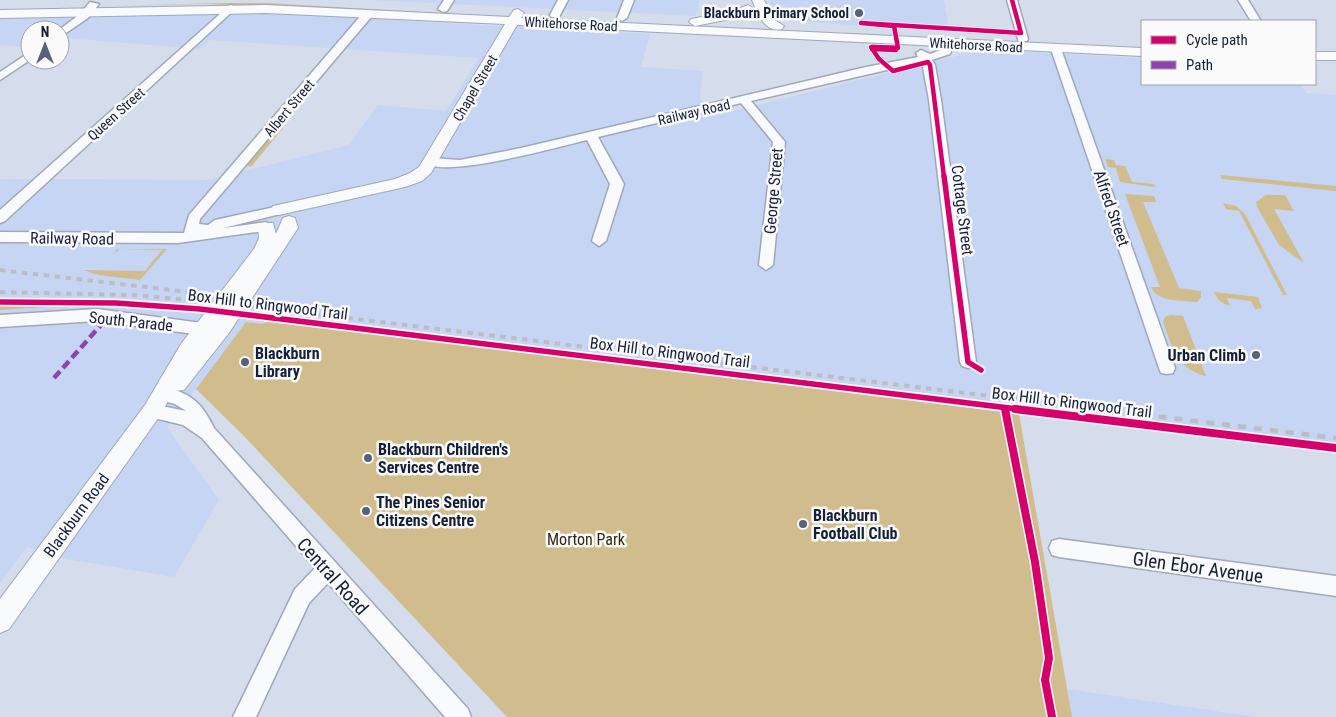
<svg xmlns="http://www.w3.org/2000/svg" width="1336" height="717" font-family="'Roboto Condensed',sans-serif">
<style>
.built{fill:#c6d5f4}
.green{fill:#d0bc8d}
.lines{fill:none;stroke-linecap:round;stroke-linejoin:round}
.minor-casing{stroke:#9fa8ba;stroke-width:3}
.major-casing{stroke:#9fa8ba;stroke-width:2}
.minor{fill:#f9fafc;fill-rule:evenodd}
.major{fill:#f9fafc;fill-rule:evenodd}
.rail-far1{stroke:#bbbdc2;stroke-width:4;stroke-dasharray:5.5 5.5;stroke-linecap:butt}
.rail{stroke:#bbbdc2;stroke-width:4.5;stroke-dasharray:8 8;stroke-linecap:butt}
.quiet{stroke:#8e44ad;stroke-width:4.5;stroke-dasharray:9 4.5;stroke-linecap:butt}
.cycleway-far2-casing{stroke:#fafafa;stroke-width:6}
.cycleway-far1-casing{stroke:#fafafa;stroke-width:9}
.cycleway-casing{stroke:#fafafa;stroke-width:11}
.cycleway-far2{stroke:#d6006c;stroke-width:4.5}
.cycleway-far1{stroke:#d6006c;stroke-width:5.5}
.cycleway{stroke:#d6006c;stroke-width:8}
.poi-dot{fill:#586177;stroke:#fafafa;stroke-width:2}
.labels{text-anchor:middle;stroke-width:5;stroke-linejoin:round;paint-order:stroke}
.far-poi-label{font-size:14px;font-weight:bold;fill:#141f38;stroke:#fafafa;text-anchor:end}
.far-street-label{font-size:14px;fill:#141f38;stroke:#fafafa}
.street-label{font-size:16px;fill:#141f38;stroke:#fafafa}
.poi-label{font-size:16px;font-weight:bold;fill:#141f38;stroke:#fafafa;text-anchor:start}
.park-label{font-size:16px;fill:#342913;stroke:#fafafa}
.near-street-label{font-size:19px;fill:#141f38;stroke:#fafafa}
</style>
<rect width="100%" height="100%" fill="#d5dceb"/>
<g class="built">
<path d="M 372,0 L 700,0 L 696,16 Z"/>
<path d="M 770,0 L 944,0 L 949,32 L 781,20 L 769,9 Z"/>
<path d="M 240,12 L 650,34 L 641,67 L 703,71 L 700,98 L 713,116 L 981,50 L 1142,58 L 1142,84 L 1300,84 L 1306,93 L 1336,95 L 1336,453 L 270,321 L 262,324 L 246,322 L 167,427 L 219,500 L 174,577 L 67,559 L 27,547 L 0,583 L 0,179 L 209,180 L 349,145 L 378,105 L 446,111 L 479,58 L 210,40 L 200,49 L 65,38 L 60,42 L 60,30 L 30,30 L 30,48 L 0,45 L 0,19 Z"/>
<path d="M 1067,689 L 1255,717 L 1072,717 Z"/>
</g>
<g class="green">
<path d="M 223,3 L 267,3 L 473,15 L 207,4 L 106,6 Z"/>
<path d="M 276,127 L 283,128 L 251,167 L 245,165 Z"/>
<path d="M 1105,159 L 1114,160 L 1116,165 L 1125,166 L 1132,182 L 1154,184 L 1155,187 L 1120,182 L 1116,168 L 1108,167 Z"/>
<path d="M 1220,175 L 1336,186 L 1336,191 L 1222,179 Z"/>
<path d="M 1125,194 L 1154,196 L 1156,202 L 1143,202 L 1179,288 L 1201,291 L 1201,297 L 1197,302 C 1182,300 1158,303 1151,287 L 1160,287 Z"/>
<path d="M 1266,195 L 1285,195 L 1294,211 L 1274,209 L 1304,263 L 1279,245 L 1257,207 L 1256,202 Z"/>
<path d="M 1223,203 L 1236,206 L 1245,214 L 1287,295 L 1283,295 L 1239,211 L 1226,209 Z"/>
<path d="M 117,249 L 167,249 L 140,280 L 98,275 L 83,270 L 145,271 L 162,250 L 119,249 L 113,255 Z"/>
<path d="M 1214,292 L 1258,297 L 1262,308 L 1255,309 L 1251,301 L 1227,298 L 1230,306 C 1222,304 1217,299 1214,292 Z"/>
<path d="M 0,304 L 77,304 L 79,305 L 0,310 Z"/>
<path d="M 1171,315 L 1183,316 L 1206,376 C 1178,370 1171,346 1163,321 L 1166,316 Z"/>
<path d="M 270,321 L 1019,414 L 1072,717 L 507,717 L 244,436 L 196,389 L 246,322 L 262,324 Z"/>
</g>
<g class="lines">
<g class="minor-casing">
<g id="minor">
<path d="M 444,0 L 454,0 L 447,11 L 443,12 L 438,9 Z"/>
<path d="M 558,0 L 568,0 L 559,17 L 551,17 L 550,15 Z"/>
<path d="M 624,0 L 634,0 L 627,18 L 622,21 L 617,18 Z"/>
<path d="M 1007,0 L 1017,0 L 1028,39 L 1027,41 L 1019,41 L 1018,39 Z"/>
<path d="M 1238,0 L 1248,0 L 1261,21 L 1251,21 Z"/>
<path d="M 90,2 L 99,4 L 88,18 L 60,37 L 59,30 L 80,14 Z"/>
<path d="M 230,5 L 234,6 L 234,10 L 5,221 L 0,223 L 0,210 Z"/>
<path d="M 368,11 L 373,14 L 372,16 L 200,219 L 199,224 L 208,225 L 215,220 L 275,207 L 280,208 L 282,211 L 280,214 L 223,228 L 266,222 L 273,227 L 271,230 L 178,243 L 0,242 L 0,232 L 184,233 L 189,215 L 364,12 Z"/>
<path d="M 949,40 L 954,43 L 950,54 L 932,60 L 935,65 L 941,100 L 976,362 L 974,366 L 968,368 L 962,366 L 960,362 L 929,100 L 922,62 L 751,101 L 785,142 L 773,265 L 766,270 L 759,265 L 773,142 L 741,103 L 598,137 L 624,184 L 606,241 L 599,246 L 592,241 L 610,184 L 587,140 C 562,146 440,180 425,162 L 431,158 L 460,160 L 521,148 L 866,67 L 918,57 L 916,53 L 921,50 L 930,54 L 941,50 L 945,41 Z"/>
<path d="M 1056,46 L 1061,49 L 1175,368 L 1173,373 L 1167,374 L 1161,373 L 1159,368 L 1051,49 Z"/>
<path d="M 30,52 L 30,60 L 0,80 L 0,72 Z"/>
<path d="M 97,309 L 202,323 L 208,325 L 210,329 L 208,333 L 202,335 L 97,321 L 0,327 L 0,315 Z"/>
<path d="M 166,388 C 192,393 203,405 214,428 L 468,709 L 471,717 L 445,717 L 328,583 L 309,603 L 256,717 L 233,717 L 295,589 L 315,568 L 202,438 L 183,425 L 146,416 L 143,411 L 146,406 L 152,404 L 186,411 L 175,404 L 160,400 L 158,395 L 160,390 Z"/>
<path d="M 1059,539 L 1336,576 L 1336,596 L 1059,557 L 1052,555 L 1049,548 L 1052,541 Z"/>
</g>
</g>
<g class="major-casing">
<g id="major">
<path d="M 752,0 L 764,0 L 773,19 L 784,26 L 782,29 C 764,33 758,13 752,0 Z"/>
<path d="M 266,5 L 509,17 L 514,10 L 518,9 L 524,13 L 521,18 L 1142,48 L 1142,56 L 517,25 L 431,173 L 422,181 L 405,187 L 279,215 L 273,214 L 271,210 L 273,206 L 395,179 L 410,173 L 419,167 L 505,24 L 266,13 L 0,18 L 0,10 Z"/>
<path d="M 748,5 L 754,9 L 740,17 L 695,26 L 689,22 L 691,19 L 733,11 Z"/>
<rect x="1315" y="52" width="21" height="8"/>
<path d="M 289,216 L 295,218 L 298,228 L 229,333 L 184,390 L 174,391 L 159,417 L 9,629 L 0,633 L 0,599 L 145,405 L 181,344 L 254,249 L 259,238 L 258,227 L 261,223 L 273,223 L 276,234 L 283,218 Z"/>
</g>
</g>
<use href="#minor" class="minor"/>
<use href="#major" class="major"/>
<g class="rail-far1">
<path d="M 0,270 L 214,295"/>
<path d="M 0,292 L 131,295 L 203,301"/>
<path d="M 249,306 L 1105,410"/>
</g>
<path class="rail" d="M 1095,409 L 1336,438"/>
<path class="quiet" d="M 54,378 L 108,317"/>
<g class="cycleway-far2-casing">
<g id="cycleway-far2">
<path d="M 871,47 L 879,59 L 893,71 L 928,62 L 930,65 L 944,177"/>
<path d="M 872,47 L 895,48 L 896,50 L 872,49 Z"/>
<path d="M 872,47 L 898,48 L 894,26 L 861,23 L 1021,33 L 1012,0"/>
</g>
</g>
<g class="cycleway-far1-casing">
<g id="cycleway-far1">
<path d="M 944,176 L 968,362 L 981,370"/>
<path d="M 0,302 L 116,303 L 200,309 L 1025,410"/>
<path d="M 1005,408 L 1005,410"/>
</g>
</g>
<g class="cycleway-casing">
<g id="cycleway">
<path d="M 1005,409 L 1035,562 L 1049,658 L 1045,680 L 1052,717"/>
<path d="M 1015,409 L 1336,448"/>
</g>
</g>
<use href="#cycleway-far2" class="cycleway-far2"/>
<use href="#cycleway-far1" class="cycleway-far1"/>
<use href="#cycleway" class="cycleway"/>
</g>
<g class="poi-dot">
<circle cx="859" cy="13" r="5"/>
<circle cx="1256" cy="355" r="5"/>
<circle cx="245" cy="362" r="5"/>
<circle cx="368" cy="458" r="5"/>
<circle cx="366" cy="511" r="5"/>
<circle cx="803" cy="524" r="5"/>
</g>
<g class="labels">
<g class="far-poi-label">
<text x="849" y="18">Blackburn Primary School</text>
</g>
<g class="far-street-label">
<text transform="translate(571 24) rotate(3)" y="5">Whitehorse Road</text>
<text transform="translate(976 45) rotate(3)" y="5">Whitehorse Road</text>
<text transform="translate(475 88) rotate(-60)" y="5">Chapel Street</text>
<text transform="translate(289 108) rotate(-50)" y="5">Albert Street</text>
<text transform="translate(694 112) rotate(-13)" y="5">Railway Road</text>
<text transform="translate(116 114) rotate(-42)" y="5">Queen Street</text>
</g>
<g class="street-label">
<text transform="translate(773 191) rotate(-85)" y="6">George Street</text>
<text transform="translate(1112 208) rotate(71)" y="6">Alfred Street</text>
<text transform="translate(963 210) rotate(83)" y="6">Cottage Street</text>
<text transform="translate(72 238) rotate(1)" y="6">Railway Road</text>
<text transform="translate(268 304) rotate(7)" y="6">Box Hill to Ringwood Trail</text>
<text transform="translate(131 321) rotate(6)" y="6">South Parade</text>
<text transform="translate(670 352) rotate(7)" y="6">Box Hill to Ringwood Trail</text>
<text transform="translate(1072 402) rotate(7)" y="6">Box Hill to Ringwood Trail</text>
<text transform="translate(76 515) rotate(-54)" y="6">Blackburn Road</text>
</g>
<g class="poi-label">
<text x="255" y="359">Blackburn<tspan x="255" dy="18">Library</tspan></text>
<text x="1246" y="361" text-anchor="end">Urban Climb</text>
<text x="378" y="455">Blackburn Children's<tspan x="378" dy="18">Services Centre</tspan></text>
<text x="376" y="508">The Pines Senior<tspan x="376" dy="18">Citizens Centre</tspan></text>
<text x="813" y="521">Blackburn<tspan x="813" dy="18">Football Club</tspan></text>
</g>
<g class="park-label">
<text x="586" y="545">Morton Park</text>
</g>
<g class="near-street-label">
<text transform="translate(1198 567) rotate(8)" y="7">Glen Ebor Avenue</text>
<text transform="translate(333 576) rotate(48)" y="7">Central Road</text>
</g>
</g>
<rect x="1141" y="20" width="175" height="65" fill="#fafafa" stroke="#9ea2ac"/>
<rect x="1151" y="36" width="25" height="8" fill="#d6006c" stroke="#9ea2ac"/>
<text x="1186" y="45" font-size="15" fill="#141f38">Cycle path</text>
<rect x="1151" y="61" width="25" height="8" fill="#8e44ad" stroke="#9ea2ac"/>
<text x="1186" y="70" font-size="15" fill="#141f38">Path</text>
<g transform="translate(45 45)"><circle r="24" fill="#fafafa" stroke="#9ea2ac"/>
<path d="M0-4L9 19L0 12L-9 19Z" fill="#586177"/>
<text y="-8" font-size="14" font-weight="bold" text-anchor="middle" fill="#141f38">N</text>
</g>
</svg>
